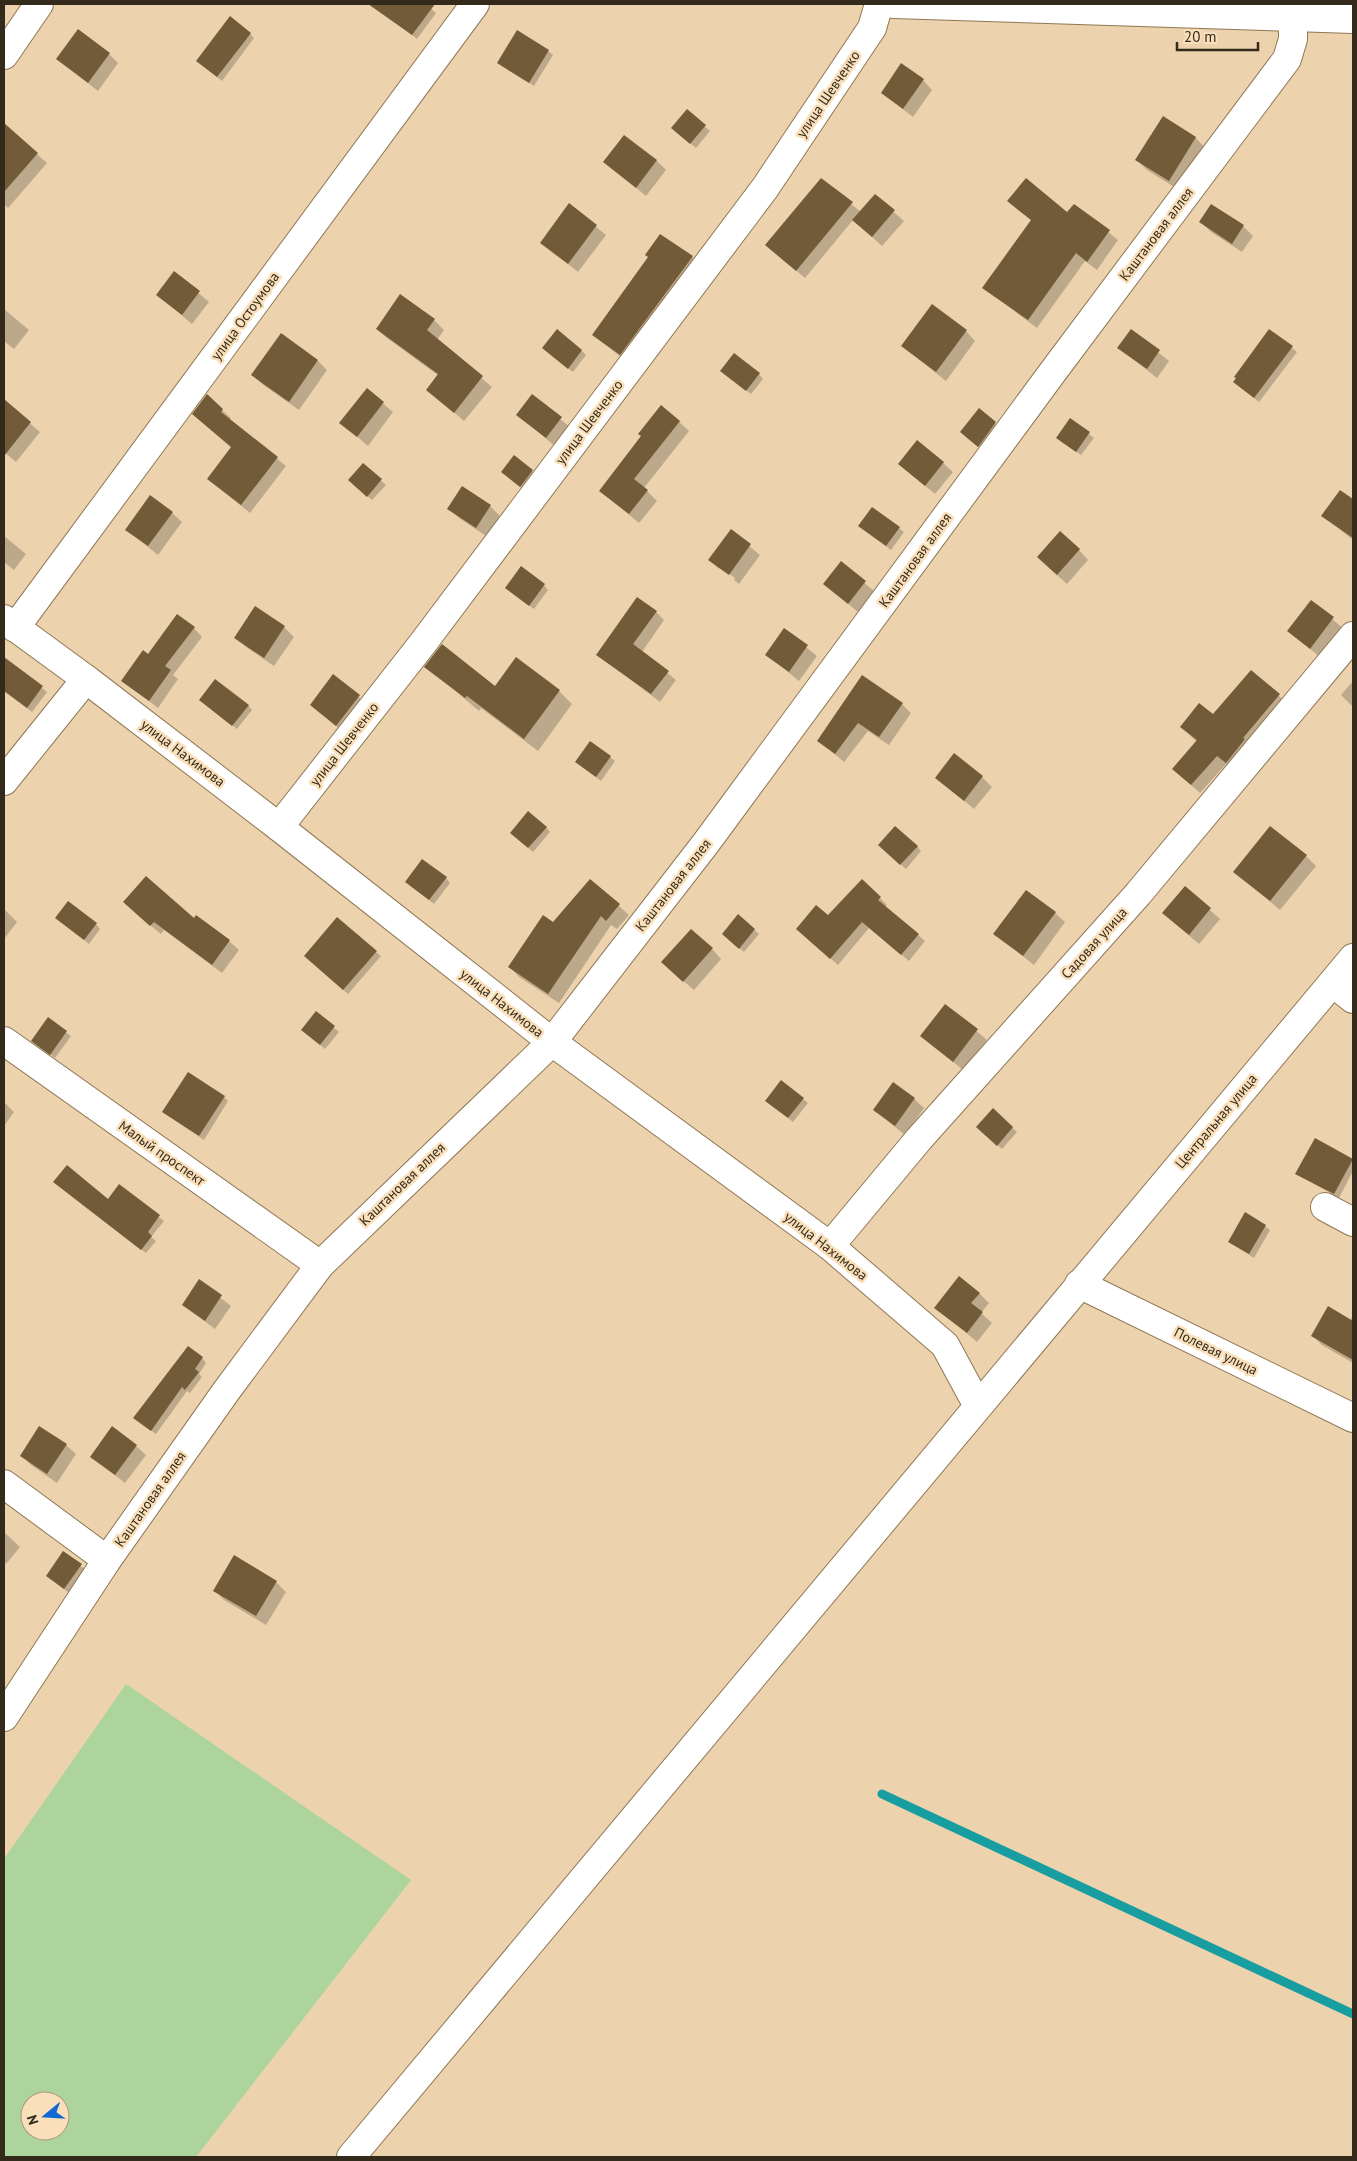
<svg xmlns="http://www.w3.org/2000/svg" width="1357" height="2161" font-family="'PT Sans',sans-serif">
<style>
.green{fill:#acd49c;fill-rule:evenodd}
.shadow{fill:#0003}
.lines{fill:none;stroke-linecap:round;stroke-linejoin:round}
.stream{stroke:#189da0;stroke-width:9}
.building{fill:#715b39}
.street-casing{stroke:#8f7755;stroke-width:30}
.street{stroke:#fff;stroke-width:28}
.labels{text-anchor:middle;stroke-width:5;stroke-linejoin:round;paint-order:stroke}
.street-label{font-size:14px;fill:#342a1c;stroke:#fae0ba}
</style>
<rect width="100%" height="100%" fill="#ecd3ad"/>
<path class="green" d="M 126,1684 L 411,1880 L 196,2157 L 4,2157 L 4,1859 ZM 30,2101 L 60,2101 L 60,2131 L 30,2131 Z"/>
<g class="shadow">
<path d="M 388,4 L 425,4 L 436,13 L 417,39 L 382,12 Z"/>
<path d="M 250,34 L 254,38 L 222,81 L 202,65 Z"/>
<path d="M 548,51 L 553,55 L 534,86 L 498,62 Z"/>
<path d="M 109,54 L 118,63 L 98,91 L 58,59 Z"/>
<path d="M 923,80 L 932,90 L 913,117 L 882,93 Z"/>
<path d="M 687,111 L 710,131 L 696,148 L 677,132 Z"/>
<path d="M 1163,118 L 1196,138 L 1205,148 L 1179,190 L 1147,170 L 1137,160 Z"/>
<path d="M 6,127 L 47,163 L 8,208 L 4,204 Z"/>
<path d="M 656,160 L 666,170 L 646,196 L 605,162 Z"/>
<path d="M 821,180 L 861,212 L 875,196 L 904,221 L 882,246 L 853,220 L 805,278 L 775,253 Z"/>
<path d="M 1008,201 L 1068,214 L 1074,205 L 1118,240 L 1097,270 L 1085,261 L 1037,328 L 984,288 L 1032,221 Z"/>
<path d="M 569,205 L 606,235 L 578,272 L 542,243 Z"/>
<path d="M 1201,222 L 1243,226 L 1253,236 L 1242,252 L 1211,232 Z"/>
<path d="M 692,257 L 701,267 L 630,364 L 593,335 Z"/>
<path d="M 175,273 L 209,302 L 192,324 L 158,295 Z"/>
<path d="M 4,309 L 29,330 L 14,349 L 4,341 Z"/>
<path d="M 434,320 L 444,330 L 437,340 L 492,387 L 464,421 L 428,390 L 439,376 L 387,338 L 377,329 Z"/>
<path d="M 966,331 L 975,341 L 946,381 L 902,346 Z"/>
<path d="M 1131,331 L 1169,361 L 1157,378 L 1119,348 Z"/>
<path d="M 1270,331 L 1297,352 L 1259,402 L 1234,382 Z"/>
<path d="M 281,335 L 318,361 L 327,370 L 299,410 L 262,384 L 253,375 Z"/>
<path d="M 543,348 L 582,351 L 586,355 L 573,372 Z"/>
<path d="M 759,374 L 763,379 L 751,394 L 726,375 Z"/>
<path d="M 367,390 L 393,412 L 368,446 L 341,423 Z"/>
<path d="M 532,396 L 571,428 L 556,447 L 518,415 Z"/>
<path d="M 7,404 L 40,432 L 16,462 L 4,452 L 4,408 Z"/>
<path d="M 222,410 L 231,418 L 229,420 L 286,466 L 250,513 L 208,479 L 232,448 L 202,422 Z"/>
<path d="M 979,410 L 1000,428 L 983,450 L 966,437 Z"/>
<path d="M 1071,420 L 1094,438 L 1081,455 L 1062,442 Z"/>
<path d="M 679,422 L 689,431 L 644,488 L 657,501 L 639,523 L 600,491 Z"/>
<path d="M 514,456 L 537,476 L 525,491 L 507,476 Z"/>
<path d="M 943,463 L 953,472 L 935,494 L 899,464 Z"/>
<path d="M 363,465 L 386,485 L 372,500 L 354,485 Z"/>
<path d="M 463,488 L 490,506 L 500,516 L 486,536 L 459,518 L 449,508 Z"/>
<path d="M 1340,492 L 1353,501 L 1353,540 L 1323,516 Z"/>
<path d="M 172,513 L 182,522 L 158,555 L 127,530 Z"/>
<path d="M 899,528 L 904,532 L 891,550 L 864,530 Z"/>
<path d="M 731,531 L 760,555 L 739,584 L 734,580 L 735,578 L 719,566 L 719,569 L 710,560 Z"/>
<path d="M 4,536 L 26,554 L 14,570 L 4,562 Z"/>
<path d="M 1079,550 L 1088,560 L 1067,584 L 1048,567 Z"/>
<path d="M 841,563 L 875,592 L 859,613 L 825,584 Z"/>
<path d="M 544,585 L 548,590 L 534,609 L 511,592 Z"/>
<path d="M 1311,602 L 1343,628 L 1321,658 L 1289,631 Z"/>
<path d="M 656,612 L 664,620 L 642,652 L 676,680 L 660,702 L 598,655 Z"/>
<path d="M 284,627 L 294,637 L 274,666 L 246,647 L 236,638 Z"/>
<path d="M 194,628 L 202,637 L 173,675 L 178,679 L 158,708 L 123,681 Z"/>
<path d="M 785,630 L 817,656 L 799,681 L 767,655 Z"/>
<path d="M 7,661 L 47,692 L 32,712 L 4,691 L 4,666 Z"/>
<path d="M 426,666 L 495,687 L 559,691 L 572,704 L 538,751 L 481,708 L 479,711 Z"/>
<path d="M 1251,671 L 1288,704 L 1236,771 L 1226,764 L 1200,793 L 1173,769 L 1197,742 L 1181,727 L 1213,716 Z"/>
<path d="M 334,676 L 369,706 L 347,735 L 311,705 Z"/>
<path d="M 862,677 L 902,704 L 911,713 L 889,745 L 868,731 L 844,762 L 819,741 Z"/>
<path d="M 1353,681 L 1353,707 L 1341,695 Z"/>
<path d="M 205,704 L 248,705 L 252,710 L 237,729 Z"/>
<path d="M 591,742 L 615,761 L 601,781 L 582,767 Z"/>
<path d="M 982,777 L 992,787 L 974,809 L 937,778 Z"/>
<path d="M 546,827 L 550,832 L 533,852 L 516,837 Z"/>
<path d="M 917,846 L 921,851 L 906,869 L 884,850 Z"/>
<path d="M 1306,856 L 1316,866 L 1280,910 L 1234,871 Z"/>
<path d="M 446,878 L 450,883 L 434,904 L 411,886 Z"/>
<path d="M 590,880 L 629,915 L 617,929 L 611,925 L 559,1003 L 519,977 L 510,967 L 553,924 Z"/>
<path d="M 1185,888 L 1220,919 L 1199,944 L 1173,922 Z"/>
<path d="M 880,898 L 887,905 L 885,907 L 925,941 L 909,961 L 869,928 L 838,965 L 797,929 Z"/>
<path d="M 4,909 L 17,922 L 4,939 Z"/>
<path d="M 134,912 L 194,920 L 229,941 L 239,950 L 222,973 L 164,930 L 161,934 Z"/>
<path d="M 1055,913 L 1065,922 L 1034,965 L 995,934 Z"/>
<path d="M 738,916 L 759,934 L 744,952 L 728,938 Z"/>
<path d="M 61,922 L 96,924 L 100,929 L 89,944 Z"/>
<path d="M 712,949 L 721,959 L 694,990 L 673,972 Z"/>
<path d="M 376,952 L 381,956 L 348,994 L 310,960 Z"/>
<path d="M 946,1005 L 987,1040 L 963,1070 L 922,1036 Z"/>
<path d="M 316,1013 L 339,1032 L 325,1049 L 308,1035 Z"/>
<path d="M 48,1019 L 71,1036 L 55,1058 L 37,1045 Z"/>
<path d="M 224,1097 L 228,1101 L 204,1140 L 163,1112 Z"/>
<path d="M 803,1099 L 808,1103 L 793,1122 L 772,1105 Z"/>
<path d="M 914,1099 L 924,1108 L 905,1135 L 874,1110 Z"/>
<path d="M 4,1102 L 14,1112 L 4,1126 Z"/>
<path d="M 993,1110 L 1017,1132 L 1002,1149 L 982,1132 Z"/>
<path d="M 1352,1160 L 1353,1171 L 1339,1198 L 1297,1174 Z"/>
<path d="M 54,1182 L 108,1201 L 119,1186 L 164,1221 L 151,1237 L 156,1241 L 146,1253 Z"/>
<path d="M 1265,1226 L 1270,1230 L 1254,1258 L 1229,1242 Z"/>
<path d="M 199,1281 L 231,1306 L 215,1329 L 183,1305 Z"/>
<path d="M 979,1293 L 989,1303 L 981,1313 L 992,1323 L 977,1342 L 936,1307 Z"/>
<path d="M 1353,1315 L 1353,1363 L 1322,1345 L 1312,1335 L 1350,1321 Z"/>
<path d="M 202,1358 L 206,1363 L 199,1374 L 202,1377 L 190,1393 L 187,1391 L 156,1434 L 139,1422 Z"/>
<path d="M 66,1445 L 76,1454 L 57,1483 L 31,1465 L 21,1455 Z"/>
<path d="M 136,1446 L 146,1455 L 125,1483 L 91,1456 Z"/>
<path d="M 4,1532 L 20,1547 L 6,1564 L 4,1561 Z"/>
<path d="M 63,1553 L 86,1570 L 69,1593 L 47,1576 Z"/>
<path d="M 276,1582 L 286,1592 L 266,1625 L 224,1600 L 215,1591 Z"/>
</g>
<g class="lines">
<path class="stream" d="M 882,1794 L 1353,2014"/>
</g>
<g class="building">
<path d="M 368,4 L 435,4 L 412,35 Z"/>
<path d="M 230,16 L 251,33 L 217,77 L 196,61 Z"/>
<path d="M 78,29 L 110,53 L 88,83 L 56,59 Z"/>
<path d="M 517,30 L 549,50 L 529,83 L 497,63 Z"/>
<path d="M 901,63 L 924,79 L 903,109 L 881,93 Z"/>
<path d="M 687,109 L 706,125 L 690,144 L 671,128 Z"/>
<path d="M 1163,116 L 1196,137 L 1169,181 L 1135,160 Z"/>
<path d="M 4,123 L 38,153 L 4,192 Z"/>
<path d="M 624,135 L 657,160 L 636,188 L 603,162 Z"/>
<path d="M 821,178 L 853,202 L 796,271 L 765,245 Z"/>
<path d="M 1026,178 L 1067,212 L 1074,204 L 1110,230 L 1087,262 L 1076,253 L 1028,320 L 982,288 L 1031,220 L 1007,201 Z"/>
<path d="M 875,194 L 895,210 L 872,237 L 852,220 Z"/>
<path d="M 569,203 L 597,225 L 568,264 L 540,243 Z"/>
<path d="M 1211,204 L 1244,225 L 1232,244 L 1199,222 Z"/>
<path d="M 660,234 L 693,256 L 620,355 L 592,335 L 648,257 L 645,255 Z"/>
<path d="M 174,271 L 200,291 L 182,315 L 156,295 Z"/>
<path d="M 400,294 L 435,319 L 427,330 L 483,376 L 454,413 L 426,390 L 438,374 L 376,329 Z"/>
<path d="M 932,304 L 967,330 L 936,372 L 901,346 Z"/>
<path d="M 557,329 L 582,350 L 568,369 L 542,348 Z"/>
<path d="M 1131,329 L 1160,350 L 1147,369 L 1117,348 Z"/>
<path d="M 1269,329 L 1293,346 L 1254,398 L 1233,382 L 1236,378 L 1234,377 Z"/>
<path d="M 281,333 L 318,360 L 289,402 L 251,375 Z"/>
<path d="M 734,353 L 760,373 L 746,391 L 720,371 Z"/>
<path d="M 367,388 L 384,402 L 357,437 L 339,423 Z"/>
<path d="M 207,394 L 223,409 L 221,412 L 278,457 L 241,505 L 207,479 L 231,447 L 192,414 Z"/>
<path d="M 532,394 L 562,417 L 546,438 L 516,415 Z"/>
<path d="M 4,399 L 31,422 L 4,456 Z"/>
<path d="M 661,405 L 680,421 L 634,479 L 648,490 L 629,514 L 599,491 L 641,436 L 638,434 Z"/>
<path d="M 979,408 L 996,422 L 978,447 L 960,432 Z"/>
<path d="M 1070,418 L 1090,432 L 1076,452 L 1056,438 Z"/>
<path d="M 917,440 L 944,462 L 925,486 L 898,464 Z"/>
<path d="M 514,455 L 533,470 L 520,487 L 501,472 Z"/>
<path d="M 363,463 L 382,479 L 367,497 L 348,480 Z"/>
<path d="M 462,486 L 491,505 L 476,528 L 447,509 Z"/>
<path d="M 1340,490 L 1353,499 L 1353,538 L 1321,516 Z"/>
<path d="M 150,495 L 173,512 L 148,546 L 125,530 Z"/>
<path d="M 872,507 L 900,527 L 886,546 L 858,526 Z"/>
<path d="M 731,529 L 751,544 L 729,575 L 708,560 Z"/>
<path d="M 1060,531 L 1080,549 L 1057,575 L 1037,557 Z"/>
<path d="M 841,561 L 866,581 L 848,604 L 823,584 Z"/>
<path d="M 521,566 L 545,584 L 529,606 L 505,588 Z"/>
<path d="M 637,597 L 657,611 L 633,644 L 669,671 L 651,694 L 596,655 Z"/>
<path d="M 1311,600 L 1334,617 L 1310,649 L 1287,631 Z"/>
<path d="M 255,606 L 285,626 L 264,658 L 234,638 Z"/>
<path d="M 177,614 L 195,627 L 165,666 L 171,670 L 149,701 L 121,681 L 143,650 L 148,654 Z"/>
<path d="M 784,628 L 808,645 L 789,672 L 765,655 Z"/>
<path d="M 442,644 L 495,686 L 516,657 L 560,690 L 524,739 L 467,696 L 465,698 L 424,667 Z"/>
<path d="M 4,657 L 43,686 L 27,708 L 4,691 Z"/>
<path d="M 1251,670 L 1280,694 L 1243,738 L 1245,739 L 1226,763 L 1217,756 L 1191,785 L 1172,769 L 1197,740 L 1180,727 L 1199,703 L 1213,714 Z"/>
<path d="M 333,674 L 360,695 L 336,726 L 310,705 Z"/>
<path d="M 862,675 L 903,703 L 879,737 L 858,723 L 835,754 L 817,741 Z"/>
<path d="M 215,679 L 249,705 L 232,726 L 199,700 Z"/>
<path d="M 590,741 L 611,756 L 596,777 L 575,762 Z"/>
<path d="M 954,753 L 983,776 L 964,801 L 935,778 Z"/>
<path d="M 528,811 L 547,827 L 528,848 L 510,833 Z"/>
<path d="M 895,826 L 918,846 L 900,865 L 878,845 Z"/>
<path d="M 1270,826 L 1307,855 L 1270,901 L 1233,872 Z"/>
<path d="M 422,859 L 447,877 L 429,900 L 405,882 Z"/>
<path d="M 146,876 L 194,918 L 196,915 L 230,940 L 212,965 L 154,922 L 150,926 L 123,902 Z"/>
<path d="M 590,879 L 620,904 L 606,921 L 601,916 L 548,994 L 508,967 L 543,915 L 553,922 Z"/>
<path d="M 862,879 L 881,897 L 878,900 L 919,934 L 901,955 L 862,922 L 830,959 L 796,929 L 816,905 L 828,915 Z"/>
<path d="M 1185,886 L 1211,908 L 1189,935 L 1162,913 Z"/>
<path d="M 1026,890 L 1056,912 L 1023,956 L 993,934 Z"/>
<path d="M 68,901 L 97,923 L 84,940 L 55,918 Z"/>
<path d="M 738,914 L 755,929 L 739,949 L 722,934 Z"/>
<path d="M 337,917 L 377,951 L 343,990 L 304,956 Z"/>
<path d="M 691,929 L 713,948 L 683,982 L 661,962 Z"/>
<path d="M 945,1004 L 978,1029 L 953,1062 L 920,1036 Z"/>
<path d="M 316,1011 L 335,1026 L 320,1045 L 301,1030 Z"/>
<path d="M 48,1017 L 67,1031 L 50,1055 L 31,1041 Z"/>
<path d="M 188,1072 L 225,1096 L 199,1136 L 162,1112 Z"/>
<path d="M 781,1080 L 804,1098 L 788,1118 L 765,1101 Z"/>
<path d="M 893,1082 L 915,1098 L 895,1126 L 873,1110 Z"/>
<path d="M 993,1108 L 1013,1127 L 997,1146 L 976,1127 Z"/>
<path d="M 1315,1138 L 1353,1159 L 1334,1194 L 1295,1174 Z"/>
<path d="M 67,1165 L 108,1199 L 119,1184 L 160,1215 L 148,1232 L 152,1236 L 141,1250 L 53,1182 Z"/>
<path d="M 1245,1212 L 1266,1225 L 1249,1254 L 1228,1242 Z"/>
<path d="M 959,1276 L 980,1293 L 971,1303 L 983,1312 L 967,1333 L 934,1308 Z"/>
<path d="M 199,1279 L 222,1295 L 205,1321 L 182,1305 Z"/>
<path d="M 1328,1306 L 1353,1321 L 1353,1360 L 1311,1336 Z"/>
<path d="M 188,1346 L 203,1357 L 195,1369 L 199,1372 L 185,1390 L 182,1387 L 151,1431 L 133,1418 Z"/>
<path d="M 39,1426 L 67,1444 L 47,1474 L 20,1456 Z"/>
<path d="M 112,1426 L 137,1445 L 115,1475 L 90,1457 Z"/>
<path d="M 63,1551 L 82,1564 L 64,1589 L 46,1576 Z"/>
<path d="M 234,1555 L 277,1581 L 256,1616 L 213,1591 Z"/>
</g>
<g class="lines">
<g class="street-casing">
<g id="street">
<path d="M 893,4 L 1353,19"/>
<path d="M 4,55 L 39,4"/>
<path d="M 4,619 L 86,679 L 279,827 L 552,1042 L 830,1246 L 945,1345 L 978,1406"/>
<path d="M 15,628 L 475,4"/>
<path d="M 4,781 L 86,679"/>
<path d="M 279,827 L 423,643 L 765,188 L 872,28 L 879,4"/>
<path d="M 1333,983 L 1353,999"/>
<path d="M 4,1041 L 320,1265"/>
<path d="M 1325,1207 L 1353,1222"/>
<path d="M 830,1246 L 919,1139 L 1138,894 L 1353,636"/>
<path d="M 1079,1284 L 1353,1418"/>
<path d="M 4,1484 L 107,1560"/>
<path d="M 4,1717 L 107,1560 L 227,1390 L 320,1265 L 552,1042 L 706,843 L 1052,373 L 1287,59 L 1293,39 L 1293,16"/>
<path d="M 351,2157 L 1353,958"/>
</g>
</g>
<use href="#street" class="street"/>
</g>
<g class="labels">
<g class="street-label">
<text transform="translate(828 94) rotate(-56)" y="5">улица Шевченко</text>
<text transform="translate(1156 234) rotate(-53)" y="5">Каштановая аллея</text>
<text transform="translate(245 316) rotate(-54)" y="5">улица Остоумова</text>
<text transform="translate(589 422) rotate(-53)" y="5">улица Шевченко</text>
<text transform="translate(915 560) rotate(-54)" y="5">Каштановая аллея</text>
<text transform="translate(344 744) rotate(-52)" y="5">улица Шевченко</text>
<text transform="translate(183 753) rotate(37)" y="5">улица Нахимова</text>
<text transform="translate(673 885) rotate(-52)" y="5">Каштановая аллея</text>
<text transform="translate(1094 943) rotate(-48)" y="5">Садовая улица</text>
<text transform="translate(502 1003) rotate(38)" y="5">улица Нахимова</text>
<text transform="translate(1216 1121) rotate(-50)" y="5">Центральная улица</text>
<text transform="translate(162 1153) rotate(35)" y="5">Малый проспект</text>
<text transform="translate(402 1184) rotate(-44)" y="5">Каштановая аллея</text>
<text transform="translate(826 1246) rotate(38)" y="5">улица Нахимова</text>
<text transform="translate(1216 1351) rotate(26)" y="5">Полевая улица</text>
<text transform="translate(150 1499) rotate(-55)" y="5">Каштановая аллея</text>
</g>
</g>
<rect width="1357" height="2161" fill="none" stroke="#342a1c" stroke-width="10"/>
<g transform="translate(45 2116) rotate(252)"><circle r="24" fill="#fae0ba" stroke="#ab977b"/>
<path d="M0-4L9 19L0 12L-9 19Z" fill="#1169d2"/>
<text y="-8" font-size="14" font-weight="bold" text-anchor="middle" fill="#342a1c">N</text>
</g>
<path d="M1177 42v8h81v-8" fill="none" stroke="#342a1c" stroke-width="2.5"/>
<text x="1184" y="42" font-size="15" fill="#342a1c" stroke="#fae0ba" stroke-width="4" paint-order="stroke">20 m</text>
</svg>
